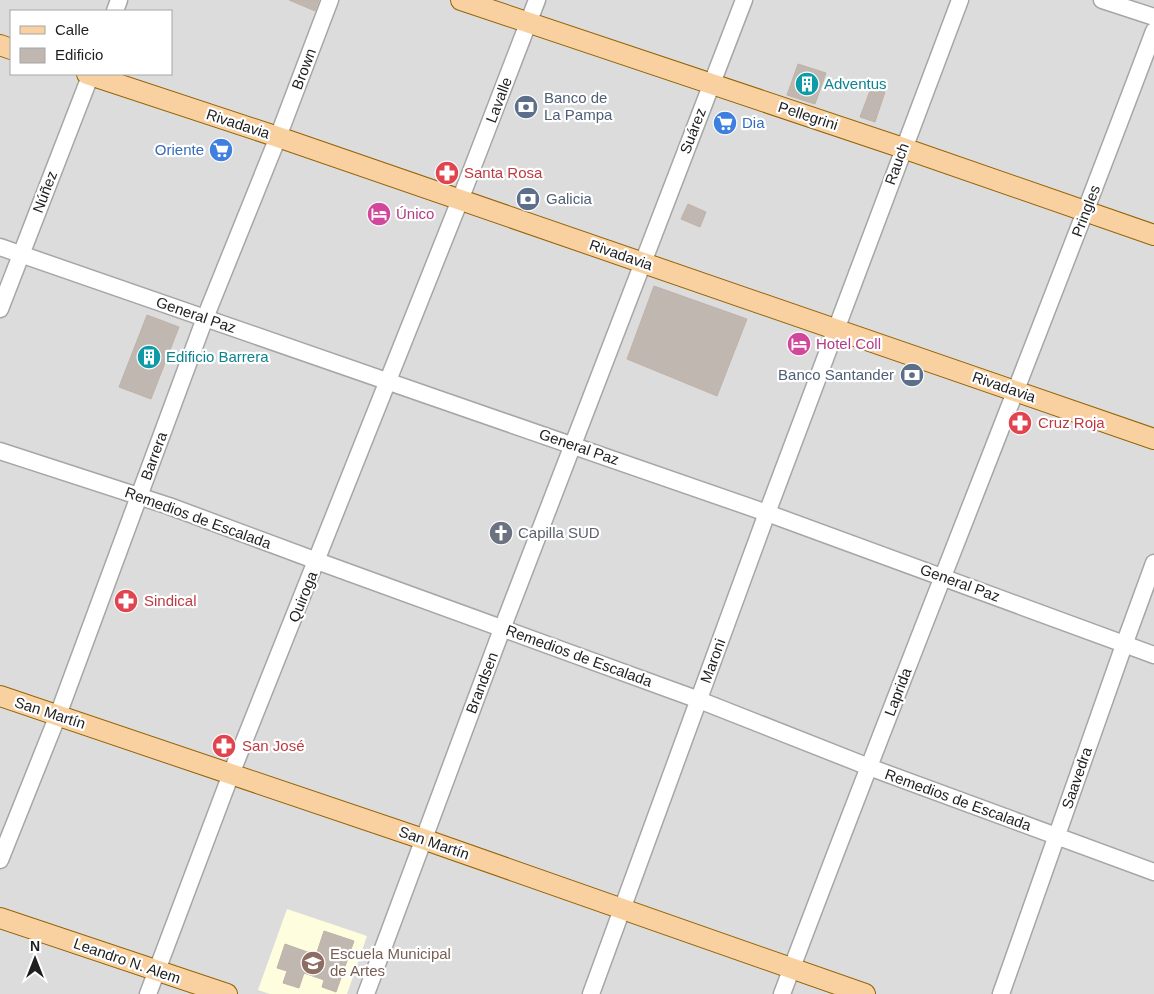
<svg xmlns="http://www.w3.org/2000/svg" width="1154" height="994" font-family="Helvetica,sans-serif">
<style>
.residential{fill:#dddcdc;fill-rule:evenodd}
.education{fill:#fefedf}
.building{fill:#c0b7b1;stroke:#c0b2a8}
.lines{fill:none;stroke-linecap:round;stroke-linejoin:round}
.minor-casing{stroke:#a6a6a6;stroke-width:19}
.major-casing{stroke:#956304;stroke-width:22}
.minor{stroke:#fff;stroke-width:16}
.major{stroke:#f9d1a0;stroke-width:20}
.labels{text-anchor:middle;stroke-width:4.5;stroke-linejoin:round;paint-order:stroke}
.street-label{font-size:15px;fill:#1f1f1f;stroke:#fff}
.culture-label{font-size:15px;fill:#0d838f;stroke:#fff;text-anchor:start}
.service-label{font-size:15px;fill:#4e5e75;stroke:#fff;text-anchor:start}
.shop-label{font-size:15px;fill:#366cbe;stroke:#fff;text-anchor:start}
.health-label{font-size:15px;fill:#be3a42;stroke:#fff;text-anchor:start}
.hotel-label{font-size:15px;fill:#b23c85;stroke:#fff;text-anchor:start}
.worship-label{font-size:15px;fill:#5b616d;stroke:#fff;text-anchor:start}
.education-label{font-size:15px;fill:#785e54;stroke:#fff;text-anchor:start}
</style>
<rect width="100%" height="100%" fill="#efece5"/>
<path class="residential" d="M 0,0 L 1154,0 L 1154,994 L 0,994 ZM 11,11 L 171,11 L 171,74 L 11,74 Z"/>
<path class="education" d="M 287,909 L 367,936 L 347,994 L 270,994 L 258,990 Z"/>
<g class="building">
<path d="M 289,0 L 319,0 L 315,11 Z"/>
<path d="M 798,64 L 826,73 L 815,104 L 787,95 Z"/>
<path d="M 871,88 L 885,92 L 875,122 L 860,117 Z"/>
<path d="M 688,204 L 706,212 L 700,227 L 681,219 Z"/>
<path d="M 654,286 L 747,319 L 717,396 L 627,359 Z"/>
<path d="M 147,315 L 179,327 L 151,399 L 119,387 Z"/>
<path d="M 324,931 L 354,941 L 336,992 L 322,987 L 324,980 L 304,973 L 299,988 L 283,983 L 287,971 L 277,968 L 285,944 L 316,955 Z"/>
</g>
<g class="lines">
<g class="minor-casing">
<g id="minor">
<path d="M 1102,0 L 1154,17"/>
<path d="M 115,11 L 119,0"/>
<path d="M 0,247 L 767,513 L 1154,655"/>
<path d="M 0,309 L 91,74"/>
<path d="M 0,451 L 169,506 L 317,561 L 699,700 L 869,767 L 1154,872"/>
<path d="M 0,860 L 58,715 L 205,318 L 278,137 L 330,0"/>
<path d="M 148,994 L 231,774 L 460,200 L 537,0"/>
<path d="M 366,994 L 502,629 L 744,0"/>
<path d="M 591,994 L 767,513 L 960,0"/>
<path d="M 782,994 C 903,672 1033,353 1154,31"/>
<path d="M 1001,994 L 1124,645 L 1154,563"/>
</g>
</g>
<g class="major-casing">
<g id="major">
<path d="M 461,0 L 903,148 L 1154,235"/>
<path d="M 0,45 L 11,49"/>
<path d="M 87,74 L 278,137 L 1154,439"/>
<path d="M 0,696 L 423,839 L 865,994"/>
<path d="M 0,918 L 227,994"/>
</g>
</g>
<use href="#minor" class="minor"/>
<use href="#major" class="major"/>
</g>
<defs>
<g id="building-disc" transform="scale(1.25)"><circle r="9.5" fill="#0f9aa8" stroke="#fff"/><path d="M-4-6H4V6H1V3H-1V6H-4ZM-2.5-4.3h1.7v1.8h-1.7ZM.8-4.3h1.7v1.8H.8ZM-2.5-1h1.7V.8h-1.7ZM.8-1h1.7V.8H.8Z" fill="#fff"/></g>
<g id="bank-disc" transform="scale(1.25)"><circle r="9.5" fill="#5c6f8a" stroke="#fff"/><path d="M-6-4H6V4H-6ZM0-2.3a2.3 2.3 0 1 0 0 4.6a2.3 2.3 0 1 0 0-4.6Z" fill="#fff"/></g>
<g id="supermarket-disc" transform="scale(1.25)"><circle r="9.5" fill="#3f7fe0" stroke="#fff"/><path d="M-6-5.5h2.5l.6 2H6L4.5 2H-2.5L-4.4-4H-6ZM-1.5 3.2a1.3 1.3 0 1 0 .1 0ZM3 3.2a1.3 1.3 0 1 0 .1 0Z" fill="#fff"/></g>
<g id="pharmacy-disc" transform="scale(1.25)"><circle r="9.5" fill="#e0444e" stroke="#fff"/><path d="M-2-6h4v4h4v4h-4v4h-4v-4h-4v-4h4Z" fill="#fff"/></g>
<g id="hotel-disc" transform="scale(1.25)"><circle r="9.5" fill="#d1479c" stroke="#fff"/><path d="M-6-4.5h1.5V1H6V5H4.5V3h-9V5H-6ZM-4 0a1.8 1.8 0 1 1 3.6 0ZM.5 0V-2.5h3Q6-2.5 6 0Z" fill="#fff"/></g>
<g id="church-disc" transform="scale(1.25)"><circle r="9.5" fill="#6b7280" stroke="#fff"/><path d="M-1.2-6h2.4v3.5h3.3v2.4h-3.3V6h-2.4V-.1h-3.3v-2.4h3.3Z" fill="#fff"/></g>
<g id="school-disc" transform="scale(1.25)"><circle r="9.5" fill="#8d6e63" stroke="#fff"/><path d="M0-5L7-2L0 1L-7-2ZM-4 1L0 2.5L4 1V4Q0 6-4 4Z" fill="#fff"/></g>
</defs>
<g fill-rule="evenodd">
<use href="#building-disc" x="807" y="84"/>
<use href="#bank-disc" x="526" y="107"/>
<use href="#supermarket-disc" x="725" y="123"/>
<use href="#supermarket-disc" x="221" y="150"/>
<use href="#pharmacy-disc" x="447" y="173"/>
<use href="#bank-disc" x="528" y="199"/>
<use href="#hotel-disc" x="379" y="214"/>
<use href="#hotel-disc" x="799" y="344"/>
<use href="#building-disc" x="149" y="357"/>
<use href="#bank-disc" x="912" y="375"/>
<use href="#pharmacy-disc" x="1020" y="423"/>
<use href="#church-disc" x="501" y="533"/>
<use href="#pharmacy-disc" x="126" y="601"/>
<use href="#pharmacy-disc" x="224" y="746"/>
<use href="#school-disc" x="313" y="963"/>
</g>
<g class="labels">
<g class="street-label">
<text transform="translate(304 69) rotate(-69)" y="5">Brown</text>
<text transform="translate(499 100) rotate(-69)" y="5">Lavalle</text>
<text transform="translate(808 116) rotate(18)" y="5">Pellegrini</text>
<text transform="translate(238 124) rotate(18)" y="5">Rivadavia</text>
<text transform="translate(693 131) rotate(-69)" y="5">Suárez</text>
<text transform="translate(897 164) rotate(-70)" y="5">Rauch</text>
<text transform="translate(45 192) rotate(-69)" y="5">Núñez</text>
<text transform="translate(1086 211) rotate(-69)" y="5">Pringles</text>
<text transform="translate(621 255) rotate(19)" y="5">Rivadavia</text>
<text transform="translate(196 315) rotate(19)" y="5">General Paz</text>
<text transform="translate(1004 387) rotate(19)" y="5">Rivadavia</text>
<text transform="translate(579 447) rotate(19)" y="5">General Paz</text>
<text transform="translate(154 456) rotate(-70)" y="5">Barrera</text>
<text transform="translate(198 518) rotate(20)" y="5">Remedios de Escalada</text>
<text transform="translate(960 583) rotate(20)" y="5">General Paz</text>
<text transform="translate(303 597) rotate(-68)" y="5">Quiroga</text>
<text transform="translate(579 656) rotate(20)" y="5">Remedios de Escalada</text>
<text transform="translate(713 661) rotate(-70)" y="5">Maroni</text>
<text transform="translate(482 683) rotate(-69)" y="5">Brandsen</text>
<text transform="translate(898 692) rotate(-69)" y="5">Laprida</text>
<text transform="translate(50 713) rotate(18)" y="5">San Martín</text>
<text transform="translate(1077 778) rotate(-71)" y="5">Saavedra</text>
<text transform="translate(958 800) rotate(20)" y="5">Remedios de Escalada</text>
<text transform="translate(434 843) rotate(19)" y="5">San Martín</text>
<text transform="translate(127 961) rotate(19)" y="5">Leandro N. Alem</text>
</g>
<g class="culture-label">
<text x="824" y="89">Adventus</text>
<text x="166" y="362">Edificio Barrera</text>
</g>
<g class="service-label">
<text x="544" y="103">Banco de<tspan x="544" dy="17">La Pampa</tspan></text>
<text x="546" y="204">Galicia</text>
<text x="894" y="380" text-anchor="end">Banco Santander</text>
</g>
<g class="shop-label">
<text x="742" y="128">Dia</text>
<text x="204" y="155" text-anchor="end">Oriente</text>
</g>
<g class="health-label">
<text x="464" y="178">Santa Rosa</text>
<text x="1038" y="428">Cruz Roja</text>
<text x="144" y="606">Sindical</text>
<text x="242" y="751">San José</text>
</g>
<g class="hotel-label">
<text x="396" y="219">Único</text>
<text x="816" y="349">Hotel Coll</text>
</g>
<g class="worship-label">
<text x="518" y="538">Capilla SUD</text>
</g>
<g class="education-label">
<text x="330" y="959">Escuela Municipal<tspan x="330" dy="17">de Artes</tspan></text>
</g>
</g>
<rect x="10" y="10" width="162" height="65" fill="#ffffff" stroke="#a5a5a5"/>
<rect x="20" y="26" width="25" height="8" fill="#f9d1a0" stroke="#a5a5a5"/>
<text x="55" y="35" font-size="15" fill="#1f1f1f">Calle</text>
<rect x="20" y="48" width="25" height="15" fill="#c0b7b1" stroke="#a5a5a5"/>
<text x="55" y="60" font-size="15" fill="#1f1f1f">Edificio</text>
<g transform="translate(35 959)" stroke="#ffffff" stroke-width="4" paint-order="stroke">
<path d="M0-4L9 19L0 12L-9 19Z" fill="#1f1f1f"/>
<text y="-8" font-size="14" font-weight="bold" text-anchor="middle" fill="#1f1f1f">N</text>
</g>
</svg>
